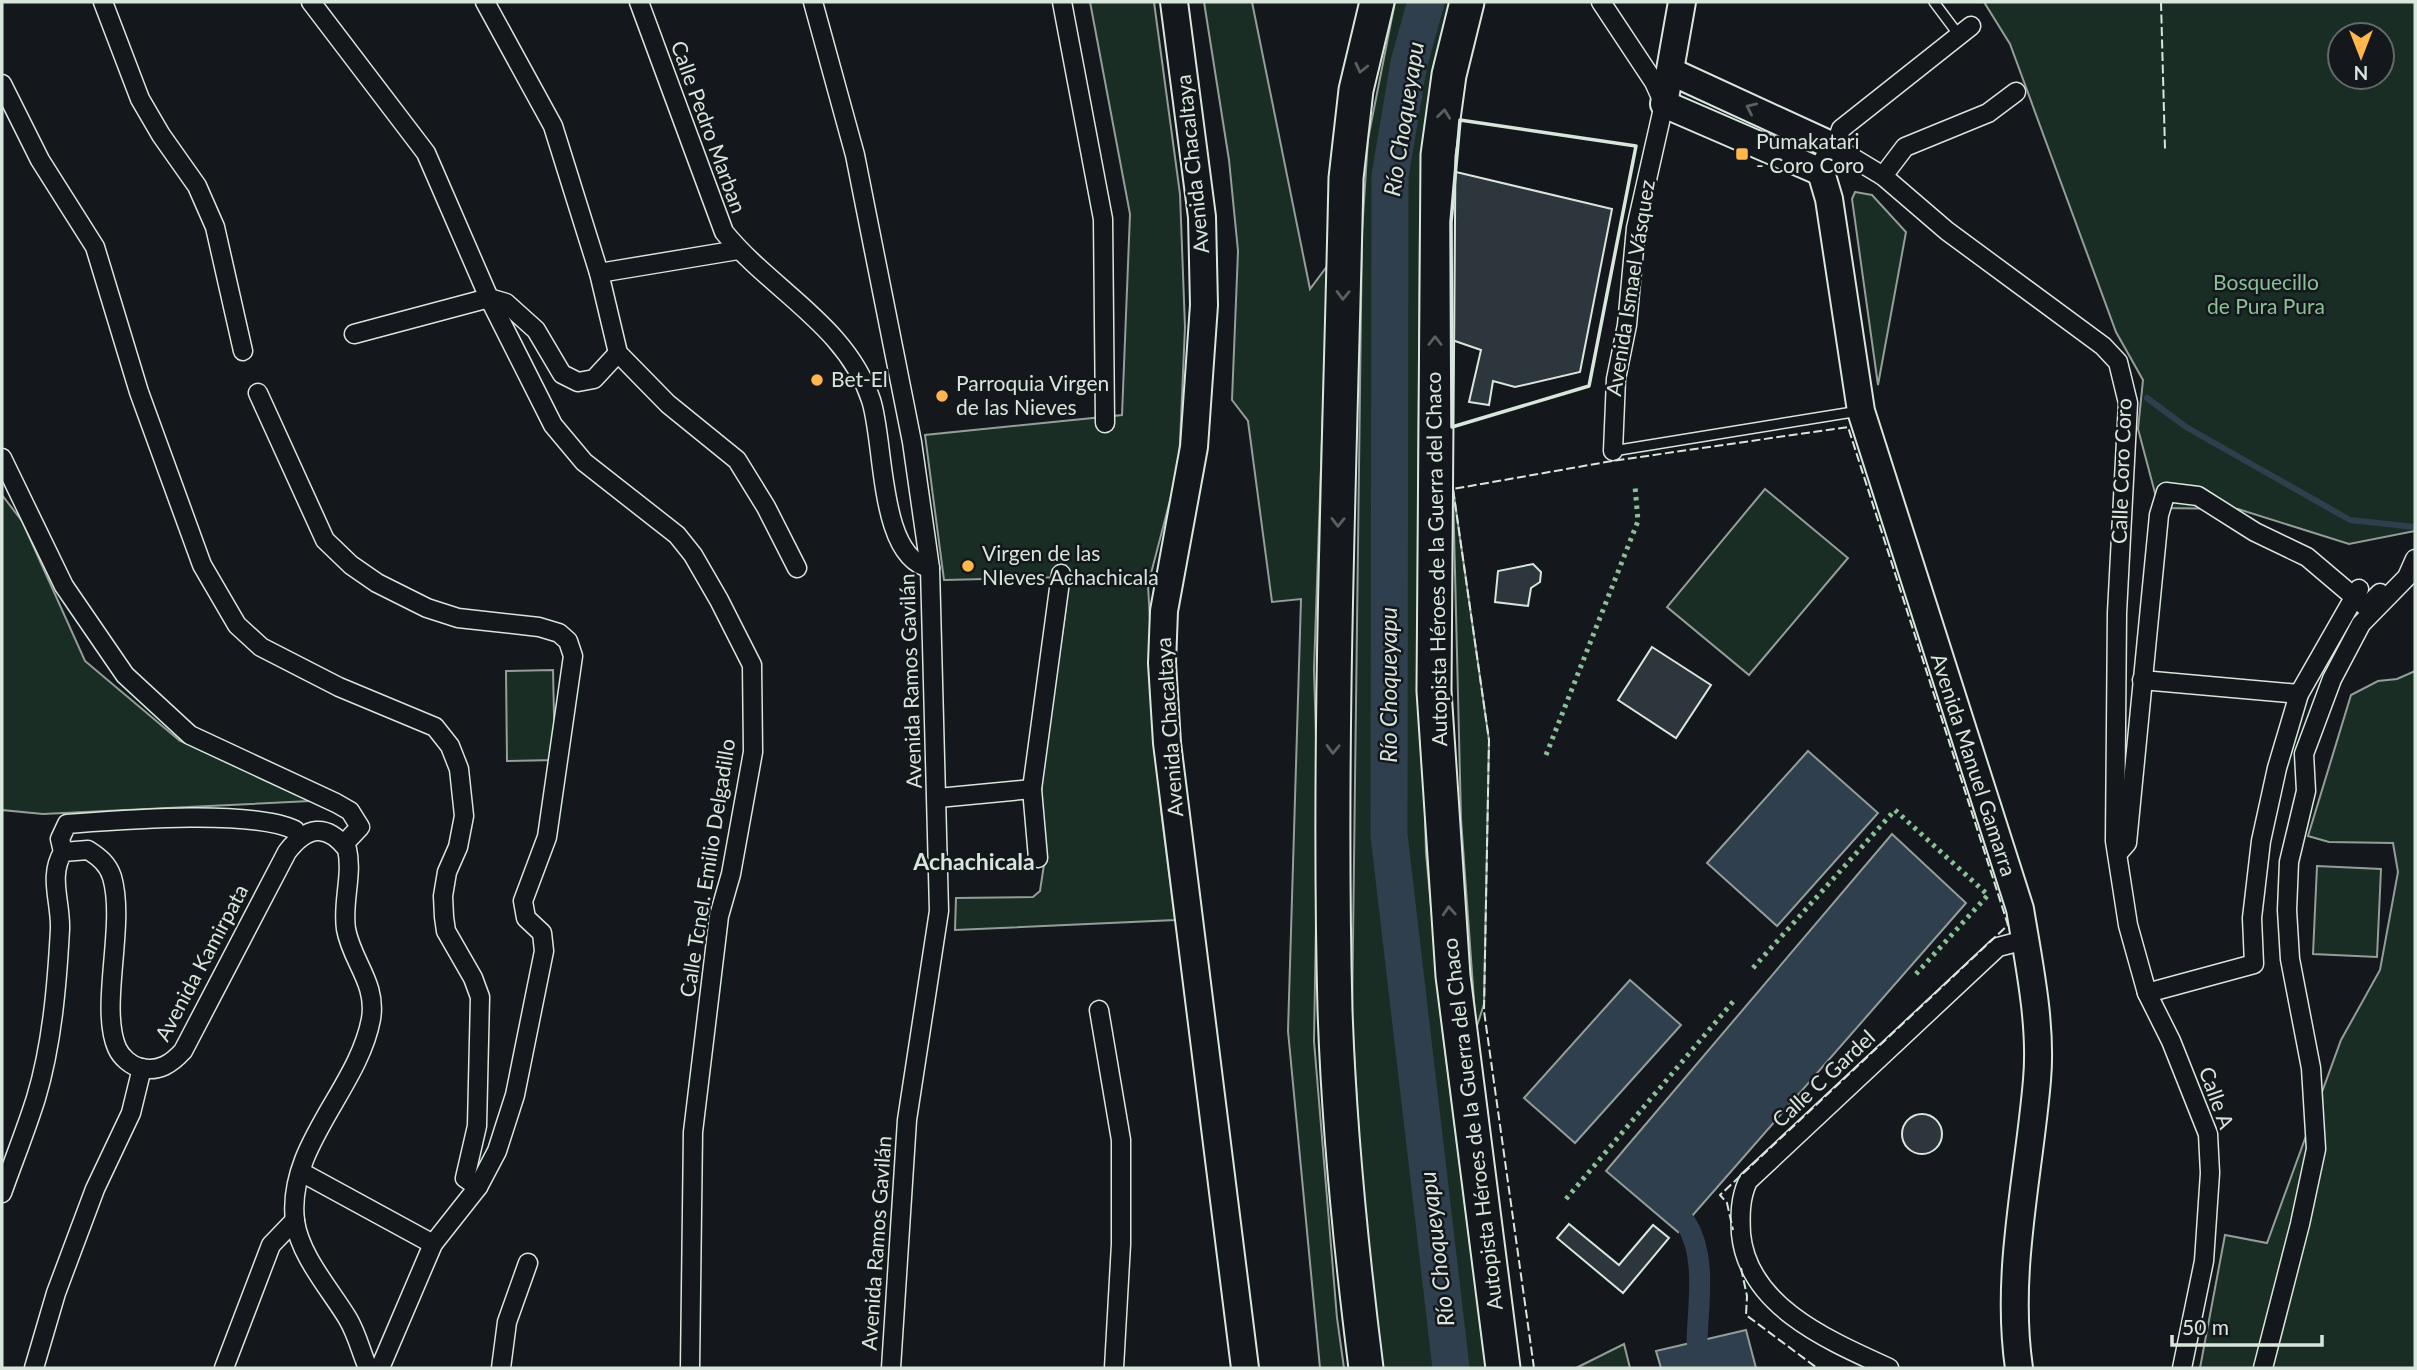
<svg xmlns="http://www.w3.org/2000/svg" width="2417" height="1370" font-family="Lato,sans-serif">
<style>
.green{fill:#1a2d24;stroke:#939e99;stroke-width:2;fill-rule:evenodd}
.water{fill:#2f3f4d;stroke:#939e99;stroke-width:2}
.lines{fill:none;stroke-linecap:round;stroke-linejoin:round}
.stream{stroke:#2f3f4d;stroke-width:6}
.canal{stroke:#2f3f4d;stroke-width:21}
.river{stroke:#2f3f4d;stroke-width:37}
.building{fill:#2c363c;stroke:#d8e6dc;stroke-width:2}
.lane-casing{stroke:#d8e6dc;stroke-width:12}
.street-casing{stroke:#d8e6dc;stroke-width:21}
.secondary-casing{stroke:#d8e6dc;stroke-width:30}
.highway-casing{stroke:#d8e6dc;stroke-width:37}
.lane{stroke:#14181c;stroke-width:9}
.street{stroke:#14181c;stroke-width:18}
.secondary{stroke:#14181c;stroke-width:26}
.highway{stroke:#14181c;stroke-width:33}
.hedge{stroke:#8ac095;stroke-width:5;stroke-dasharray:3.5 5;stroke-linecap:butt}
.fence{stroke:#d8e6dc;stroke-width:2;stroke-dasharray:9 3.5;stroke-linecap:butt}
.wall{stroke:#d8e6dc;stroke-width:3.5}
.oneway{stroke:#59605f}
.poi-dot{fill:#ffb74d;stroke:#14181c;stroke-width:2.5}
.labels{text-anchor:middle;stroke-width:5;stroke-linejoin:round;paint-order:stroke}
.street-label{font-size:21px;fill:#d8e6dc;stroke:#14181c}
.poi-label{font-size:21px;fill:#d8e6dc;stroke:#14181c;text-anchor:start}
.park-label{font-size:21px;fill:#8ac095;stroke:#14181c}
.water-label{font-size:23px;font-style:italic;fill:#d8e6dc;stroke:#14181c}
.neighbourhood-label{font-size:23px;font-weight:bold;fill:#d8e6dc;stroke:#14181c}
</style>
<rect width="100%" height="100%" fill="#14181c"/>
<g class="green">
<path d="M 1090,2 L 1154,2 L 1180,194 L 1185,327 L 1179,466 L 1148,585 L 1161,810 L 1175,920 L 955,930 L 956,898 L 1033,897 L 1040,891 L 1045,858 L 1040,791 L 1066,607 L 1065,577 L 944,580 L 925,435 L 1122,415 L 1130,214 Z"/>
<path d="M 1204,2 L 1252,2 L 1310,289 L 1328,265 L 1314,670 L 1318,804 L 1314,1041 L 1337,1318 L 1344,1368 L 1320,1368 L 1288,1031 L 1301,599 L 1272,602 L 1248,421 L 1232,400 L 1238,251 L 1229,160 Z"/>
<path d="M 1395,2 L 1416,2 L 1397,72 L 1380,175 L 1374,445 L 1376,839 L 1440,1368 L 1382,1368 L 1364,1222 L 1352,1019 L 1362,232 L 1368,139 Z"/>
<path d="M 1439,2 L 1455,2 L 1428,130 L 1420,223 L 1418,540 L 1426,853 L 1443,1034 L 1486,1368 L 1466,1368 L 1403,838 L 1404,199 L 1422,63 Z"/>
<path d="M 1984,2 L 2415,2 L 2415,531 L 2349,544 L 2238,509 L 2159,508 L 2138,429 L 2143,380 L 2116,332 L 2010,44 ZM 2340,35 L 2382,35 L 2382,77 L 2340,77 Z"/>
<path d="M 1855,192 L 1872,195 L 1906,232 L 1878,385 L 1852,199 Z"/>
<path d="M 1453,489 L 1489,740 L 1484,1004 L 1476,1029 L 1461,819 Z"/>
<path d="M 1765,489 L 1848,558 L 1749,675 L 1667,607 Z"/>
<path d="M 2,495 L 22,521 L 85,661 L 180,741 L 331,800 L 43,814 L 2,810 Z"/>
<path d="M 553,670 L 555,760 L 507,761 L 506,671 Z"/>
<path d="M 2415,671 L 2415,1368 L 2200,1368 L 2225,1235 L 2267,1243 L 2341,1040 L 2380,970 L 2398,872 L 2393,843 L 2329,842 L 2308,836 L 2351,695 L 2378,681 L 2397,679 Z"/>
<path d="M 2317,866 L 2381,869 L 2377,957 L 2313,954 Z"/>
<path d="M 1624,1344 L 1630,1368 L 1576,1368 Z"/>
</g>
<g class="water">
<path d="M 1808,751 L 1878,813 L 1777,926 L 1707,863 Z"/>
<path d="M 1892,834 L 1966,903 L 1678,1232 L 1606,1171 Z"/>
<path d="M 1630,980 L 1681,1025 L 1575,1143 L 1524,1098 Z"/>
<path d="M 1746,1330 L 1756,1368 L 1661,1368 L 1656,1351 Z"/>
</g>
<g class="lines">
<path class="stream" d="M 2147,398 L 2186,427 L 2350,520 L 2415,527"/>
<path class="canal" d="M 1686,1223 C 1707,1257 1698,1303 1697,1341"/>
<path class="river" d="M 1426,2 L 1409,63 L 1390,176 L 1389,835 L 1451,1368"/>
</g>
<g class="building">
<path d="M 1456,172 L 1612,209 L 1580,372 L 1515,387 L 1493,381 L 1489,405 L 1469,402 L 1481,350 L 1452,340 L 1451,222 Z"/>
<path d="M 1533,564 L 1541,572 L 1540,582 L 1531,588 L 1528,606 L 1495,602 L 1498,571 Z"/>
<path d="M 1652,647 L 1711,685 L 1676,738 L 1618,700 Z"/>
<circle cx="1922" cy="1134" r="20"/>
<path d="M 1569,1224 L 1619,1265 L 1653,1225 L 1669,1238 L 1623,1293 L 1557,1238 Z"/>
</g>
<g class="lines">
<g class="lane-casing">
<g id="lane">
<path d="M 1934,2 L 1958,34"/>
<path d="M 1613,451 L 1859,411"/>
</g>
</g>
<g class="street-casing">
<g id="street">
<path d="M 103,2 L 140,99 L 161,135 L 197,186 L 215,227 L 243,351"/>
<path d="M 311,2 L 426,153 L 489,298 L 553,425 L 584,462 L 677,535 L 693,555 L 719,600 L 752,665 L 753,752 L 731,874 L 719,916 L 693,1132 L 690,1368"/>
<path d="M 485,2 L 553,126 L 599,273 L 618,353 L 668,404 L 737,460 L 766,507 L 797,568"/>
<path d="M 639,2 L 724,232 C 771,290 847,326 871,400 C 885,442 878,558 930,568"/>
<path d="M 813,2 L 855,155 L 912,442 L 930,568 L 939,911 L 907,1120 L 891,1368"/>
<path d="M 1062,2 L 1103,219 L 1105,423"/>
<path d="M 1601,2 L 1654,82 L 1664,104 L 1636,228 L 1627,325 L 1616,379 L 1613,451"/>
<path d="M 1971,26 L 1841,129 L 1835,147 L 1883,176 L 1947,231 L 2103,346 L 2118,362 L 2128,403 L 2117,613 L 2115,841 L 2128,925 L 2147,993 L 2171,1041 L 2208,1134 L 2210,1173 L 2204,1261 L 2182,1368"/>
<path d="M 2,84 L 40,160 L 95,247 L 139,392 L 202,565 L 237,625 L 261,647 L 339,687 L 435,727 L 450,746 L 459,769 L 464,816 L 458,847 L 447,872 L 443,896 L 444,917 L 446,931 L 473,978 L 480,997 L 477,1126 L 465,1178 L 478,1187"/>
<path d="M 1883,176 L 1905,147 L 1988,113 L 2016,92"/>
<path d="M 599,273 L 738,250"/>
<path d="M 354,334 L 489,298 L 506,303 L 536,330 L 562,374 L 578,382 L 594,379 L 618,353"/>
<path d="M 258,393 L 325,540 L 351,565 L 377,583 L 427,608 L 458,618 L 539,627 L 559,633 L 568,641 L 573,656 L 547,837 L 523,901 L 526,918 L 542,933 L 544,951 L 515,1095 L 497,1151 L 478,1187 L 433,1244 L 380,1368"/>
<path d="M 2,458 L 64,586 L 125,675 L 190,735 L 336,803 L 350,811 L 360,827 L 344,844"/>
<path d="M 2142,680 L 2299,694"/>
<path d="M 938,798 L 1032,789"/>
<path d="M 63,852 L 60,839 L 67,824 C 120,820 251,809 295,830 L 298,838"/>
<path d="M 2119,852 L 2127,843 L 2159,515 L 2166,492 L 2198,496 L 2255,532 L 2307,557 L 2366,607 L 2380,593"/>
<path d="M 1038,858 L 1032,789 L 1061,574"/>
<path d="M 2147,993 L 2254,964 L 2252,918 L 2261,841 L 2277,768 L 2299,694 L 2359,589"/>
<path d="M 1099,1010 L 1121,1140 L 1121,1244 L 1114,1368"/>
<path d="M 301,1172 L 433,1244"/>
<path d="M 2,1193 C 13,1162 26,1130 36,1098 C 52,1045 57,985 60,929 C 61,902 48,876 63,852 L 88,850 C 99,857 108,864 112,877 C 126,925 99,1007 117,1048 C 121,1057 131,1066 141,1068 C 159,1072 171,1064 183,1051 L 287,852 C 306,827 326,822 347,849 C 353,875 342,902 346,929 C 352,962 377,983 371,1019 C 358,1089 286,1146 295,1221 C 300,1256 330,1289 348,1319 C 357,1334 361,1352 368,1368"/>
<path d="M 34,1368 L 56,1293 L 95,1189 L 131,1113 L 142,1068"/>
<path d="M 224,1368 L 271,1245 L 295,1220"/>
<path d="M 501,1368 L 507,1322 L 528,1263"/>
<path d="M 1889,1368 C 1830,1341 1748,1307 1741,1234 C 1740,1215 1740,1198 1748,1181 L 1998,947 L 2025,940"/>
<path d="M 2263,1368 L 2300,1224 L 2316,1149 L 2311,1068 L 2290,959 L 2287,910 L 2289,862 L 2306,791 L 2304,754 L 2332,679 L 2361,624 L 2407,577 L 2415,559"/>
</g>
</g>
<g class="secondary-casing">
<g id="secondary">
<path d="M 1174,2 L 1202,217 L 1204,305 L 1194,447 L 1164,611 L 1162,663 L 1167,743 L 1245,1368"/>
<path d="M 1682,2 L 1664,104 L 1821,172"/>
<path d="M 1672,72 L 1835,147 L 1821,172"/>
<path d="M 1821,172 L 1829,199 L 1861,411 L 2020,909 C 2029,964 2042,1025 2037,1080 C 2029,1176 2005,1272 2019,1368"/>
</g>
</g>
<g class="highway-casing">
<g id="highway">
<path d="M 1467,2 L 1449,75 L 1438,155 L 1434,691 L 1453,976 L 1503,1368"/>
<path d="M 1366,1368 C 1351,1249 1339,1130 1335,1010 C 1328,733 1340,455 1346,178 L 1356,90 L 1377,2"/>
</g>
</g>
<use href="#lane" class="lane"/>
<use href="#street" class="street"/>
<use href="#secondary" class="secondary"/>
<use href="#highway" class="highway"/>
<g class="hedge">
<path d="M 1546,755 L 1638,521 L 1635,486"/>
<path d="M 1753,968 L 1895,810 L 1988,895 L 1916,974"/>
<path d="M 1566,1199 L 1736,998"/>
</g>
<g class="fence">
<path d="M 2161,2 L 2165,149"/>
<path d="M 1741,1268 L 1747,1296 L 1746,1315 L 1817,1368"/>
<path d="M 1534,1368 L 1484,1011 L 1489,740 L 1453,489 L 1612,461 L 1848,427 L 2008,925 L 1720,1195 L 1727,1203 L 1733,1230"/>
</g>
<path class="wall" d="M 1460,120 L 1636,146 L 1589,386 L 1452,427 L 1451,222 Z"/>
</g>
<defs><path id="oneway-chevron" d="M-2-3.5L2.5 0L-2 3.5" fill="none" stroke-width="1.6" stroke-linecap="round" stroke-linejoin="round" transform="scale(1.75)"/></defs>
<g class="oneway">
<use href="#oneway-chevron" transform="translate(1361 68) rotate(103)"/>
<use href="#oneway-chevron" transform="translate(1751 108) rotate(-155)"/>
<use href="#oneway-chevron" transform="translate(1444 114) rotate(-83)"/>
<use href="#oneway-chevron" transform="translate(1343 295) rotate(91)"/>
<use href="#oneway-chevron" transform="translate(1435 341) rotate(-90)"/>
<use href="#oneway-chevron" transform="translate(1338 522) rotate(91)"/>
<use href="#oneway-chevron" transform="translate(1333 749) rotate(91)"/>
<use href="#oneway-chevron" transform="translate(1449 911) rotate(-94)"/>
</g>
<g class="poi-dot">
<rect x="1735" y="147" width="14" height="14" rx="3.5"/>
<circle cx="817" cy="380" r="7"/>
<circle cx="942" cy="396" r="7"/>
<circle cx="968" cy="566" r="7"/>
</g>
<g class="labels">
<g class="street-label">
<text transform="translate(708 127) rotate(70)" y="7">Calle Pedro Marban</text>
<text transform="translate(1193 164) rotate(-96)" y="7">Avenida Chacaltaya</text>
<text transform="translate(1631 288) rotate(-81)" y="7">Avenida Ismael Vásquez</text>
<text transform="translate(2122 471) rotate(-88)" y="7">Calle Coro Coro</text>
<text transform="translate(1437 559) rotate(-91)" y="7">Autopista Héroes de la Guerra del Chaco</text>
<text transform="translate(911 681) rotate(-92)" y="7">Avenida Ramos Gavilán</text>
<text transform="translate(1170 727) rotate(-94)" y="7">Avenida Chacaltaya</text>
<text transform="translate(1973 765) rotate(72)" y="7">Avenida Manuel Gamarra</text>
<text transform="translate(708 868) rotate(-81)" y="7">Calle Tcnel. Emilio Delgadillo</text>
<text transform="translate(202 963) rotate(-62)" y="7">Avenida Kamirpata</text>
<text transform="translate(1824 1079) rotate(-43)" y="7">Calle C Gardel</text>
<text transform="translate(2216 1098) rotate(70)" y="7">Calle A</text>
<text transform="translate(1473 1124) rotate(-97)" y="7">Autopista Héroes de la Guerra del Chaco</text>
<text transform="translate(877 1243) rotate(-86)" y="7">Avenida Ramos Gavilán</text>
</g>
<g class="poi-label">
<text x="1756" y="149">Pumakatari<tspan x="1756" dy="24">- Coro Coro</tspan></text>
<text x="831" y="387">Bet-El</text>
<text x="956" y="391">Parroquia Virgen<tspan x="956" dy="24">de las Nieves</tspan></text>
<text x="982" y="561">Virgen de las<tspan x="982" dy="24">NIeves Achachicala</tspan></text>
</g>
<g class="park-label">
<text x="2266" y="290">Bosquecillo<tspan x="2266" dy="24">de Pura Pura</tspan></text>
</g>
<g class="water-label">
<text transform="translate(1404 119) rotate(-81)" y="8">Río Choqueyapu</text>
<text transform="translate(1389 685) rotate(-90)" y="8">Río Choqueyapu</text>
<text transform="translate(1437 1249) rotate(-97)" y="8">Río Choqueyapu</text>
</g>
<g class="neighbourhood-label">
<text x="974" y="870">Achachicala</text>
</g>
</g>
<rect width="2417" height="1370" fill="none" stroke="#d8e6dc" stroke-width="7"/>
<g transform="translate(2361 56) rotate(180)"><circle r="33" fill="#14181c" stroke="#626a69" stroke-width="2"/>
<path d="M0-5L12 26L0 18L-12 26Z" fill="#ffb74d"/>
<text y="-10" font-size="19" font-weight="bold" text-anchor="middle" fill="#d8e6dc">N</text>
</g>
<path d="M2172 1335v10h150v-10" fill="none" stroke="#d8e6dc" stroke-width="3.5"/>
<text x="2182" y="1335" font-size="21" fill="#d8e6dc" stroke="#14181c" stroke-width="5" paint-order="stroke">50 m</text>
</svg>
